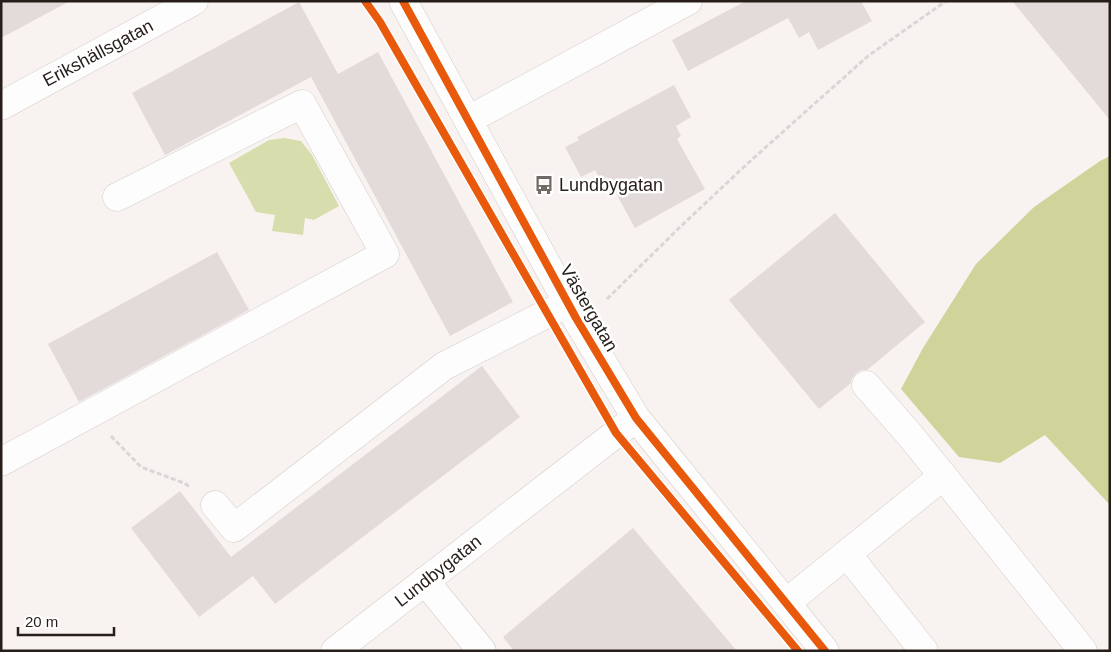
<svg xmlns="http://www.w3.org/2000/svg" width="1111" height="652" font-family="Helvetica,sans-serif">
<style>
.green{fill:#d8ddad}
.forest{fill:#cfd49b}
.building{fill:#e3dada}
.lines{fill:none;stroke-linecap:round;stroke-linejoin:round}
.minor-casing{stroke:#d3ccc8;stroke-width:29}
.path{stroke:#d9d7d6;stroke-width:3;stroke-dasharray:5 2.5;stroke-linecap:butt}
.minor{stroke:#fefdfd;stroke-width:28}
.cycleway-casing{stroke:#fff;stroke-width:11}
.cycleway{stroke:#e8590c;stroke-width:8}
.labels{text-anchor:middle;stroke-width:5;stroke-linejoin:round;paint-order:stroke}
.street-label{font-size:18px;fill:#271e19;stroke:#fff}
.poi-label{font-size:18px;fill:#271e19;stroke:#fff;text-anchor:start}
</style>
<rect width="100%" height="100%" fill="#f8f3f0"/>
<path class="green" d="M 284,138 L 301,141 L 312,155 L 339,206 L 314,220 L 305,218 L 303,235 L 272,231 L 275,215 L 256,212 L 229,163 L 269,140 Z"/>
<path class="forest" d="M 1110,156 L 1110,505 L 1045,435 L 1000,463 L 959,457 L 901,389 L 923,348 L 976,264 L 1034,207 L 1100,161 Z"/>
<g class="building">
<path d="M 1,1 L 70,1 L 1,38 Z"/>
<path d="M 746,1 L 861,1 L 872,21 L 818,50 L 809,32 L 799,38 L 788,18 L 688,71 L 672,40 Z"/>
<path d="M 1012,1 L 1110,1 L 1110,120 Z"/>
<path d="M 299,2 L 338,74 L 378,52 L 513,302 L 450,336 L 311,77 L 165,155 L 132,93 Z"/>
<path d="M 674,85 L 691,117 L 676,126 L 681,136 L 677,139 L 705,189 L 635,228 L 607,177 L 601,181 L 595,170 L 581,177 L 565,147 L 579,140 L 577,137 Z"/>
<path d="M 835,213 L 925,322 L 867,370 L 862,370 L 856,373 L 851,380 L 851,383 L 819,409 L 729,300 Z"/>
<path d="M 217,252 L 249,310 L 79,402 L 48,344 Z"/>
<path d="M 482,366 L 520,417 L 275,604 L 253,576 L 199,617 L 131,528 L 180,491 L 231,557 Z"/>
<path d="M 633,528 L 737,651 L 514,651 L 503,637 Z"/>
</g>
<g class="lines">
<g class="minor-casing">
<g id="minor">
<path d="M 403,1 L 576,318 L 636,418 L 825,651"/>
<path d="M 1,106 L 194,1"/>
<path d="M 468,120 L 688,1"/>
<path d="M 1,462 L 385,254 L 302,104 L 117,197"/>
<path d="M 943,476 L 1083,651"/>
<path d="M 215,505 L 234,528 L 444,366 L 568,303"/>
<path d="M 847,554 L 924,651"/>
<path d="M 425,581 L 482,651"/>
<path d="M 786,603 L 943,476 L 909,434 L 866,385"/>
<path d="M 335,651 L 636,418"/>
</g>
</g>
<g class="path">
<path d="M 607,299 L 678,229 L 747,164 L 868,56 L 946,1"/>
<path d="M 111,436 L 141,467 L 184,483 L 190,487"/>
</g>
<use href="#minor" class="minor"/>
<g class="cycleway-casing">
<g id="cycleway">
<path d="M 365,1 L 380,22 L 616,433 L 798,651"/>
<path d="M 403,1 L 576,318 L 636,418 L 825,651"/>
</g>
</g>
<use href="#cycleway" class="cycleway"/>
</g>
<defs>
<g id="bus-bare" transform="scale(1.5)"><path d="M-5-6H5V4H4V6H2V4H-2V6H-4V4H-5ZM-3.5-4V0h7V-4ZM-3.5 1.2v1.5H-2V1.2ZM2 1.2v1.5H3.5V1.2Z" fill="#706964" stroke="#fff" stroke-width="2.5" paint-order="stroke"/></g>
</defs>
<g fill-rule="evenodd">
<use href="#bus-bare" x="544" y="185"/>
</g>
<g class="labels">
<g class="street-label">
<text transform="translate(98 53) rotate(-28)" y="6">Erikshällsgatan</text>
<text transform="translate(589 308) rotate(60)" y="6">Västergatan</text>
<text transform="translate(438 571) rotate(-38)" y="6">Lundbygatan</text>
</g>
<g class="poi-label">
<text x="559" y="191">Lundbygatan</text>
</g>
</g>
<rect width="1111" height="652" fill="none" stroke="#271e19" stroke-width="5"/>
<path d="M18 627v8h96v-8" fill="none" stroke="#271e19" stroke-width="2.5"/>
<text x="25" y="627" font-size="15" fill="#271e19" stroke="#ffffff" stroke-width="4" paint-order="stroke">20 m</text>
</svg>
